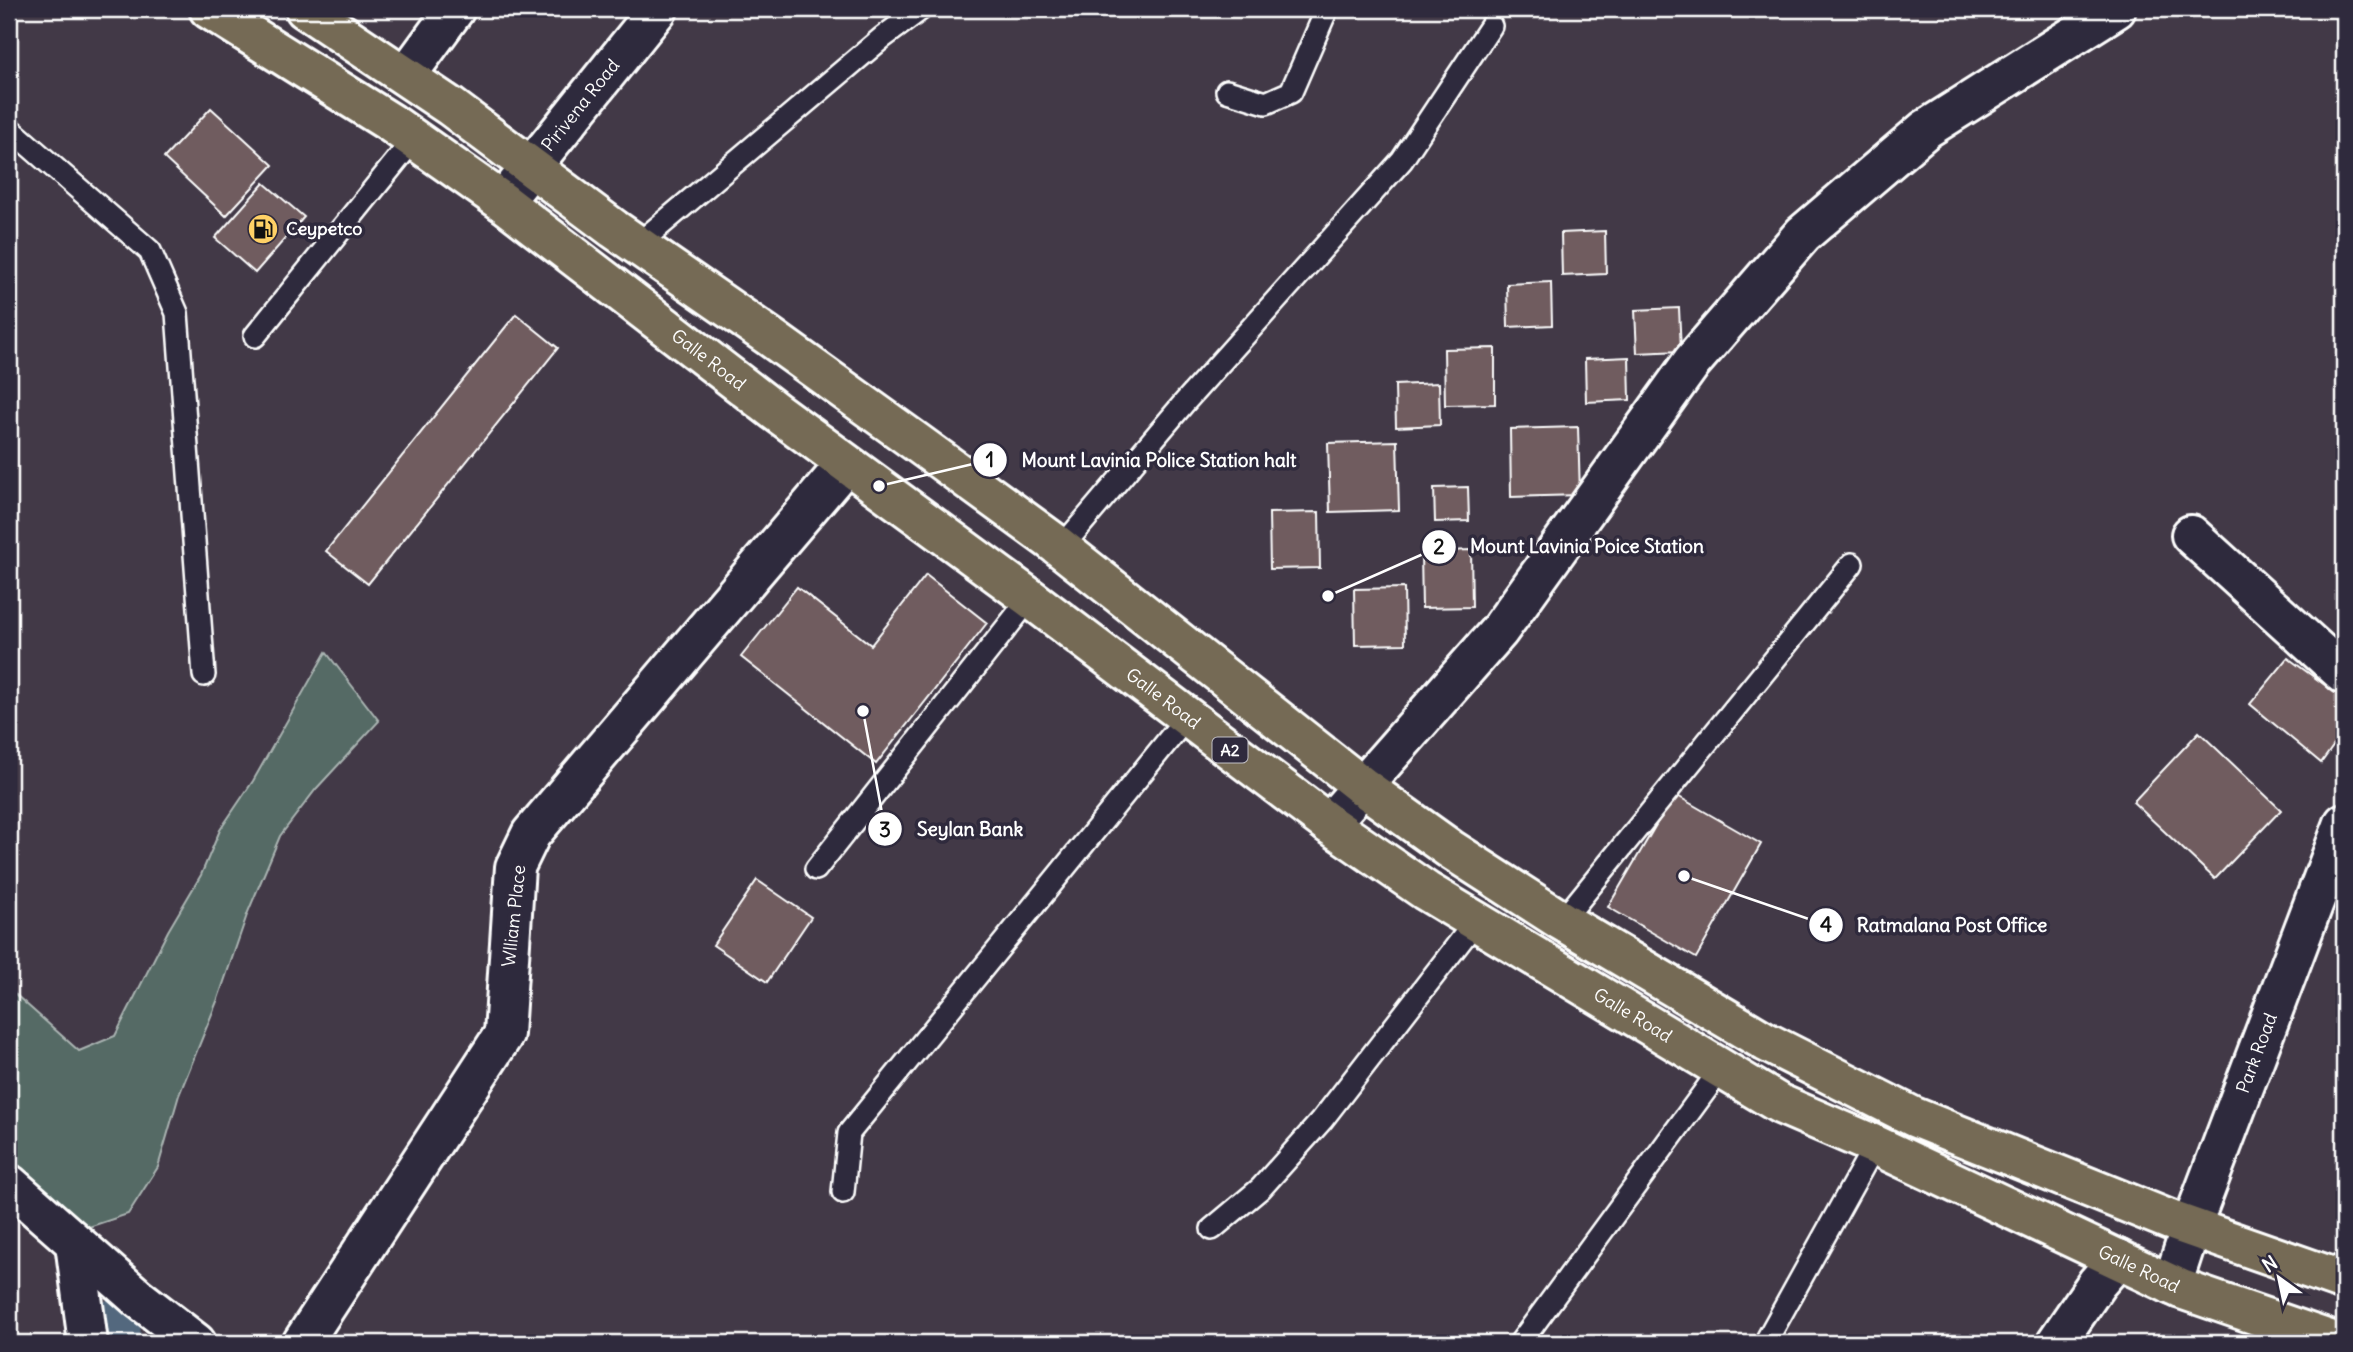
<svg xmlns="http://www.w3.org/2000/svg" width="2353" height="1352" font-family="Delius,sans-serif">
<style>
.grass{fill:#556a65;stroke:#aab4b2;stroke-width:2}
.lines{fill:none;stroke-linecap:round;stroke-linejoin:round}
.canal{stroke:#53687e;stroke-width:44}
.building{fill:#705b5e;stroke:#fff;stroke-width:2}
.lane-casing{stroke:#fff;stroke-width:26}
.street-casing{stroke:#fff;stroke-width:44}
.highway-casing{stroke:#fff;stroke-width:44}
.lane{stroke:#2f2a3d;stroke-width:21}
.street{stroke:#2f2a3d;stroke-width:38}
.highway{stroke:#746b55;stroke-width:38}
.labels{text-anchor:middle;stroke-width:7;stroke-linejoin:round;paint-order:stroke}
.shield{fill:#2f2a3d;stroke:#c1bfc5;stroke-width:2}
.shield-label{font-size:16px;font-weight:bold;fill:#fff}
.street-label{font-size:18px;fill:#fff;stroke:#2f2a3d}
.poi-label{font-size:18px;font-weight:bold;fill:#fff;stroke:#2f2a3d;text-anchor:start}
.leader{fill:none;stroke:#fff;stroke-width:2.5}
.callout-dot{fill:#fff;stroke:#2f2a3d;stroke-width:2.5}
.mark-label{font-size:21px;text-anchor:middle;font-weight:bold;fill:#111}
.callout-label{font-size:19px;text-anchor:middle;font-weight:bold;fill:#fff;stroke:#2f2a3d;stroke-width:7;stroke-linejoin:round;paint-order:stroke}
</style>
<rect width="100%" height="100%" fill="#423947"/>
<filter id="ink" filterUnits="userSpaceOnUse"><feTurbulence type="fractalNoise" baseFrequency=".0143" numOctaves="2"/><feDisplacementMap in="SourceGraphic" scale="14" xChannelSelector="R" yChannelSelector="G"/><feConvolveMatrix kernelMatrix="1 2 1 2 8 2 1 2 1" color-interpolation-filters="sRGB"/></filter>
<g filter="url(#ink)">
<path class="grass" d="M 326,652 L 379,721 L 316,789 L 280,836 L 248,912 L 218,999 L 179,1095 L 158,1167 L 128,1214 L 89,1227 L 44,1191 L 9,1159 L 9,985 L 15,994 L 79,1051 L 115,1036 L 168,931 L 201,875 L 220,830 L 253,781 Z"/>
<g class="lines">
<path class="canal" d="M 118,1319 L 119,1343"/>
</g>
<g class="building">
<path d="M 211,108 L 273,165 L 226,216 L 164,158 Z"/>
<path d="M 264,183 L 304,217 L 255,273 L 215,238 Z"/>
<path d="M 1605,231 L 1606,274 L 1562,276 L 1561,233 Z"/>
<path d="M 1551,282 L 1552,325 L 1508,327 L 1507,284 Z"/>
<path d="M 1679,308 L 1681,351 L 1637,353 L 1635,310 Z"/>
<path d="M 516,314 L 558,348 L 368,584 L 326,551 Z"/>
<path d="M 1495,348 L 1495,404 L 1445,405 L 1444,349 Z"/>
<path d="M 1629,357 L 1630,400 L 1586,402 L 1585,359 Z"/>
<path d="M 1439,383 L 1440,425 L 1396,427 L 1395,385 Z"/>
<path d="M 1578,427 L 1580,495 L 1511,497 L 1510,429 Z"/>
<path d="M 1397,441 L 1399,510 L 1330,512 L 1328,443 Z"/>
<path d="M 1468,487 L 1469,521 L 1435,522 L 1434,488 Z"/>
<path d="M 1319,512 L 1320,568 L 1270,569 L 1269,513 Z"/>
<path d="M 1471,550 L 1472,607 L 1422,608 L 1421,552 Z"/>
<path d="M 926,575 L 987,623 L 876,764 L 741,657 L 797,587 L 871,645 Z"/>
<path d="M 1404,588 L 1405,644 L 1355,645 L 1354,589 Z"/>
<path d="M 2288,658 L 2344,699 L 2344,731 L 2321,763 L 2250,704 Z"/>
<path d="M 2199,732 L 2281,810 L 2215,879 L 2133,802 Z"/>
<path d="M 1674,794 L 1761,844 L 1696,958 L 1608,907 Z"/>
<path d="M 757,880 L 811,917 L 767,982 L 713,945 Z"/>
</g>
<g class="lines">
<g class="lane-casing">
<g id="lane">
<path d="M 1227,91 L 1266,103 L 1291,92 L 1327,9"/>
<path d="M 9,128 L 150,251 L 177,313 L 204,675"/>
<path d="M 637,245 L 882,38 L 921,9"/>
<path d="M 255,336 L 414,139"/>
<path d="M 1061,548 L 1184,403 L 1402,160 L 1491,26"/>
<path d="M 816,869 L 1030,598"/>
<path d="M 1562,921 L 1852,564"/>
<path d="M 843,1192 L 849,1133 L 1187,717"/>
<path d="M 1212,1229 L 1261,1188 L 1322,1120 L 1476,921"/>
<path d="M 1520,1343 L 1721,1069"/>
<path d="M 1765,1343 L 1875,1145"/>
</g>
</g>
<g class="street-casing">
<g id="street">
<path d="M 406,76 L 455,9"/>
<path id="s1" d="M 503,202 L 658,9"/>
<path d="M 2191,535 L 2344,674"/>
<path d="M 1329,824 L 1499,631 L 1692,362 L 1803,234 L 1926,129 L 2116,9"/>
<path d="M 9,1184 L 138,1298 L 196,1343"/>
<path d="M 75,1243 L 88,1343"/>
<path id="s2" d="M 2172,1285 L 2191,1227 L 2344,823"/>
<path d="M 302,1343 L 504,1034 L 515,867 L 531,834 L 846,464"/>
<path d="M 2056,1343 L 2097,1283 L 2118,1259"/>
</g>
</g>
<g class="highway-casing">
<g id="highway">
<path id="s3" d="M 209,9 L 391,123 L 503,202 L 775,411 L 1030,598 L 1329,824 L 1426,891 L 1780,1104 L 1875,1145 L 2181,1289 L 2338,1343"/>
<path d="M 305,9 L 451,107 L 614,229 L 770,337 L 916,442 L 1052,541 L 1362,786 L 1450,849 L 1562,921 L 1766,1042 L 1914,1117 L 2170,1220 L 2344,1281"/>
</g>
</g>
<use href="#lane" class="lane"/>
<use href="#street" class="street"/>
<use href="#highway" class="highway"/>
</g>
</g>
<defs>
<g id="fuel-disc" transform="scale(1.575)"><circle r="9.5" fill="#ffd166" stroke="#2f2a3d"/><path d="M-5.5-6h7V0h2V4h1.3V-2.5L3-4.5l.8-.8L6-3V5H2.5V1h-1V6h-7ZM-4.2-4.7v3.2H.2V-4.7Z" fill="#111"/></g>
</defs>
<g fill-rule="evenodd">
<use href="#fuel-disc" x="263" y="229"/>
</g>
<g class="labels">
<rect class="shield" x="1212.5" y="737.5" width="35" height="25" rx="5"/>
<g class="shield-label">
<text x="1230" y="756">A2</text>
</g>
<g class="street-label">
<text dy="6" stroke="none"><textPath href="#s1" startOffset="124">Pirivena Road</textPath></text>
<text dy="6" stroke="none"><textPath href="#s3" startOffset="611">Galle Road</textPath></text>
<text dy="6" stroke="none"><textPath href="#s3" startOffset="1178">Galle Road</textPath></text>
<text transform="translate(514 916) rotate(-84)" y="6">Wlliam Place</text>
<text dy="6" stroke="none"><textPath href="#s3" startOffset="1745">Galle Road</textPath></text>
<text dy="6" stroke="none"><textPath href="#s2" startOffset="247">Park Road</textPath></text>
<text dy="6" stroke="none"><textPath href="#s3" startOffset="2312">Galle Road</textPath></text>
</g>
<g class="poi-label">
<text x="286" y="235">Ceypetco</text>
</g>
</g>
<path class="leader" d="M879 486L990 460M1328 596L1439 547M863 711L885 829M1684 876L1826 925"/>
<g class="callout-dot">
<circle cx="879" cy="486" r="7"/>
<circle cx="1328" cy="596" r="7"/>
<circle cx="863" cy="711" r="7"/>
<circle cx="1684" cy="876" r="7"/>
<circle cx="990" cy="460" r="18"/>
<circle cx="1439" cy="547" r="18"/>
<circle cx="885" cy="829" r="18"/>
<circle cx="1826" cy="925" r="18"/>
</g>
<g class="mark-label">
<text x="990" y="467">1</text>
<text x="1439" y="554">2</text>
<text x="885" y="837">3</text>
<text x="1826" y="932">4</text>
</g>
<g class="callout-label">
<text x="1159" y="467">Mount Lavinia Police Station halt</text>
<text x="1587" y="553">Mount Lavinia Poice Station</text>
<text x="970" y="836">Seylan Bank</text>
<text x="1952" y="932">Ratmalana Post Office</text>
</g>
<rect width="2353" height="1352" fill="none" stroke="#2f2a3d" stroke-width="35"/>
<rect x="18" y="18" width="2318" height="1317" fill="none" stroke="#fff" stroke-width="2.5" filter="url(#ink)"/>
<g transform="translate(2279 1278) rotate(327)" stroke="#2f2a3d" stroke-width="5" paint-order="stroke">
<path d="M0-5L12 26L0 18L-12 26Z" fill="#ffffff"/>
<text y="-10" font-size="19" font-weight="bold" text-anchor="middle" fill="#ffffff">N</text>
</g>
</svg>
